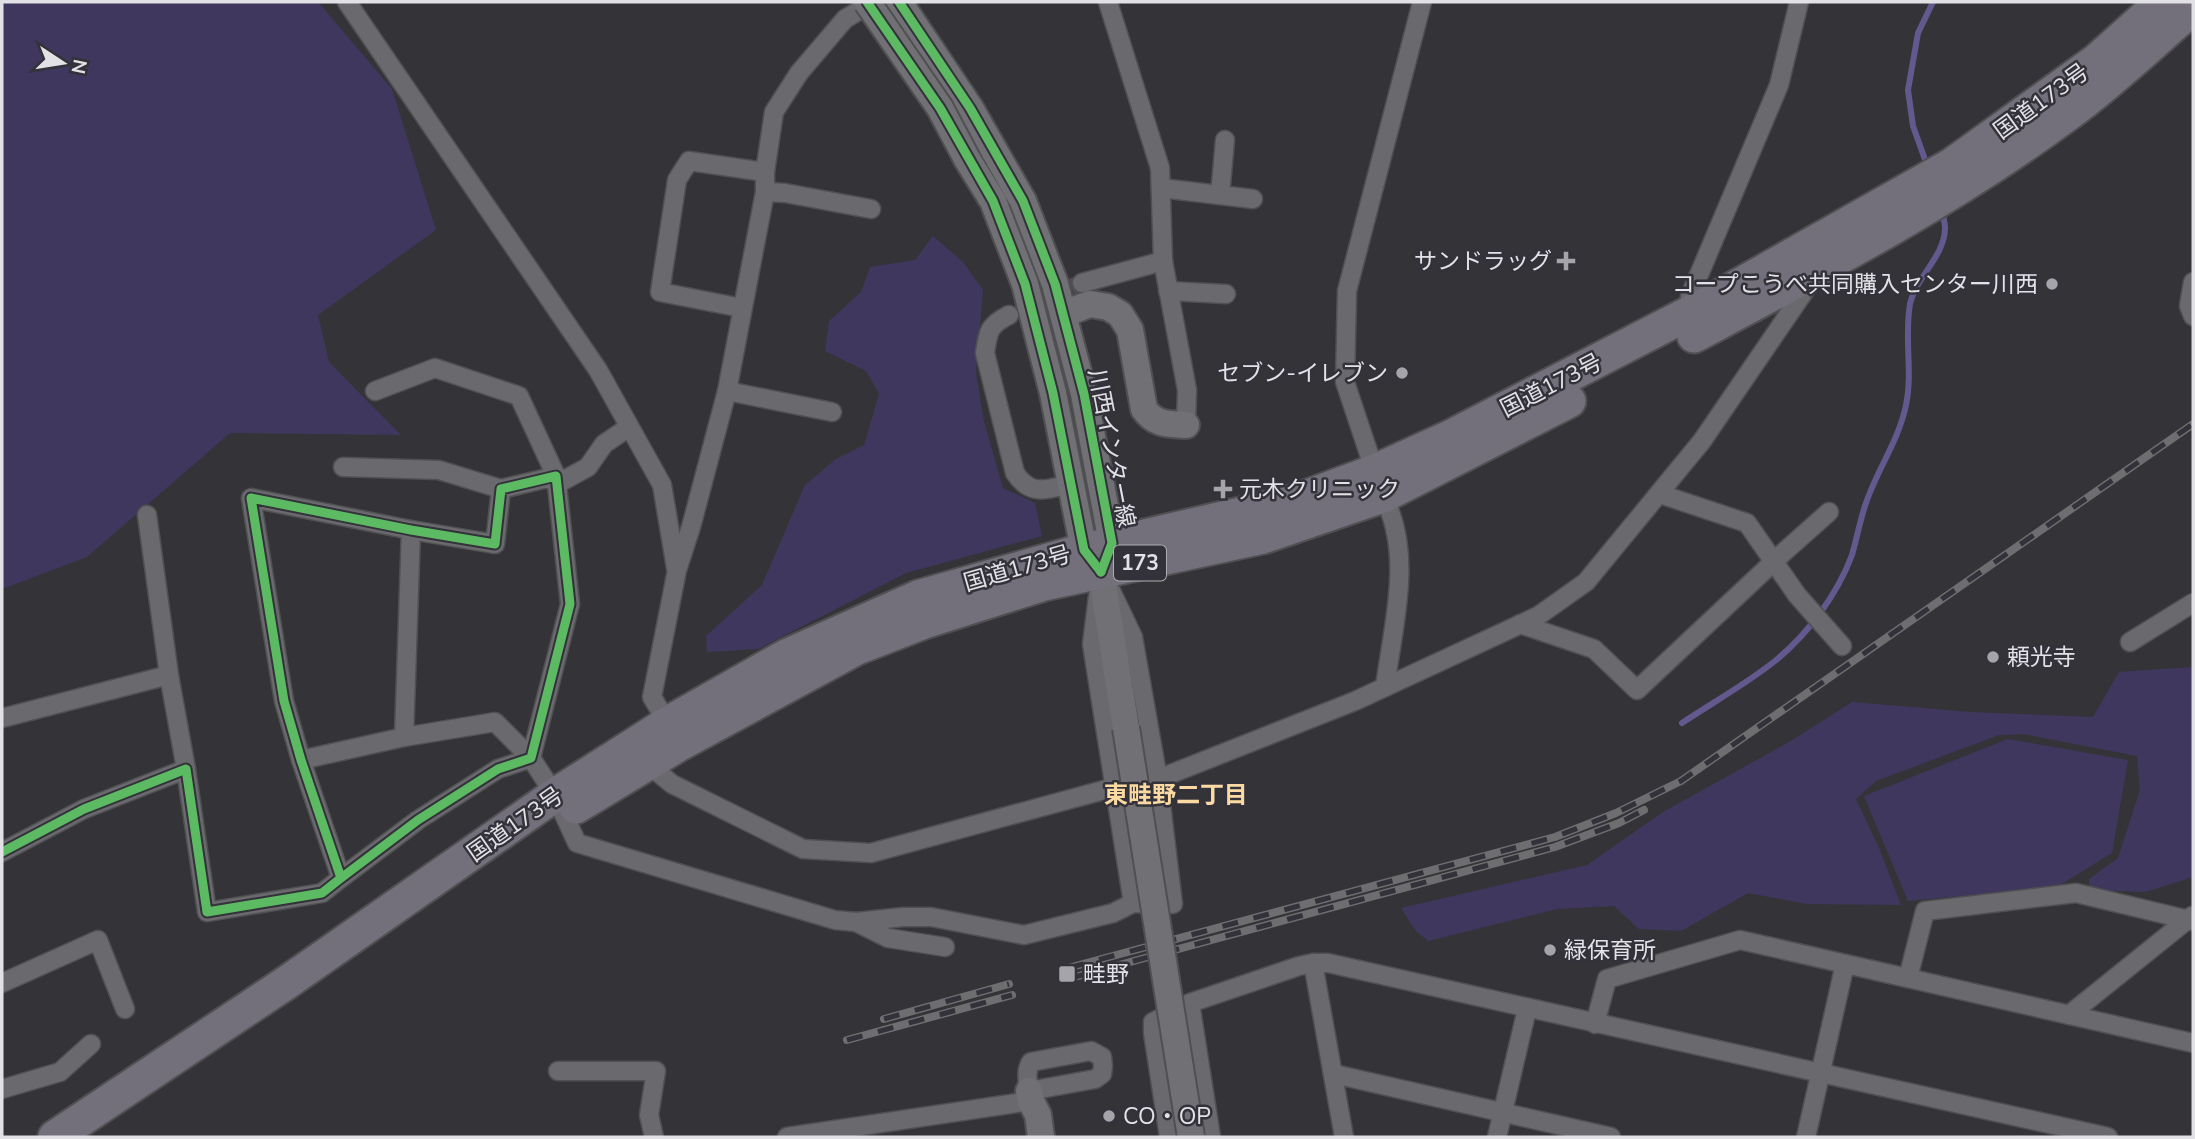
<svg xmlns="http://www.w3.org/2000/svg" width="2195" height="1139" font-family="'Nunito Sans','Noto Sans JP',sans-serif">
<style>
.green{fill:#3f375e}
.lines{fill:none;stroke-linecap:round;stroke-linejoin:round}
.stream{stroke:#63598e;stroke-width:6}
.street-tunnel{stroke:#4e4e52;stroke-width:18;stroke-dasharray:18 9;stroke-linecap:butt}
.street-casing{stroke:#505053;stroke-width:21}
.secondary-casing{stroke:#505053;stroke-width:30}
.highway-casing{stroke:#505053;stroke-width:37}
.street{stroke:#6a6a6e;stroke-width:18}
.secondary{stroke:#707075;stroke-width:26}
.highway{stroke:#73707c;stroke-width:33}
.rail-casing{stroke:#6e6e70;stroke-width:8}
.rail{stroke:#33323a;stroke-width:5;stroke-dasharray:16;stroke-linecap:butt}
.secondary-bridge-casing{stroke:#505053;stroke-width:30;stroke-linecap:butt}
.secondary-bridge{stroke:#707075;stroke-width:26}
.cycleway-casing{stroke:#33323a;stroke-width:13}
.cycleway{stroke:#5cba63;stroke-width:9}
.poi-dot{fill:#a5a4a9;stroke:#33323a;stroke-width:2.5}
.labels{text-anchor:middle;stroke-width:5;stroke-linejoin:round;paint-order:stroke}
.shield{fill:#33323a;stroke:#aeacb2;stroke-width:2}
.shield-label{font-size:21px;font-weight:bold;fill:#e2e1e6}
.street-label{font-size:23px;fill:#e2e1e6;stroke:#33323a}
.poi-label{font-size:23px;fill:#e2e1e6;stroke:#33323a;text-anchor:start}
.neighbourhood-label{font-size:24px;font-weight:bold;fill:#fadaa2;stroke:#33323a}
</style>
<rect width="100%" height="100%" fill="#343438"/>
<g class="green">
<path d="M 2,2 L 319,3 L 392,89 L 436,230 L 318,315 L 329,362 L 401,435 L 230,433 L 87,557 L 2,589 Z"/>
<path d="M 933,236 L 963,262 L 983,290 L 976,374 L 984,421 L 1003,488 L 1035,503 L 1042,536 L 906,573 L 758,649 L 707,652 L 706,636 L 762,585 L 805,485 L 836,459 L 864,445 L 879,394 L 866,371 L 825,351 L 829,321 L 861,292 L 870,267 L 915,260 Z"/>
<path d="M 2193,667 L 2193,877 L 2145,892 L 2089,890 L 2089,879 L 2118,858 L 2140,790 L 2137,756 L 2023,734 L 1999,735 L 1876,781 L 1856,799 L 1879,848 L 1901,905 L 1807,904 L 1748,893 L 1681,931 L 1639,929 L 1614,906 L 1557,909 L 1428,941 L 1415,930 L 1401,908 L 1587,865 L 1663,812 L 1789,742 L 1852,702 L 1970,712 L 2093,717 L 2119,672 Z"/>
<path d="M 2008,739 L 2128,760 L 2112,853 L 2057,887 L 1908,901 L 1864,796 Z"/>
</g>
<g class="lines">
<g class="stream">
<path d="M 1928,168 L 1913,126 L 1908,90 L 1918,33 L 1933,2"/>
<path d="M 1682,723 C 1712,703 1746,684 1775,661 C 1808,634 1837,595 1852,555 C 1857,538 1860,520 1866,503 C 1877,470 1899,440 1906,405 C 1913,372 1904,338 1910,304 C 1916,277 1945,256 1945,228 C 1945,222 1943,217 1942,212"/>
</g>
<path class="street-tunnel" d="M 1022,310 L 1082,283"/>
<g class="street-casing">
<g id="street">
<path d="M 347,2 L 598,370 L 662,485 L 676,568"/>
<path d="M 1108,2 L 1160,168 L 1163,261 L 1187,390 L 1186,425"/>
<path d="M 1161,188 L 1253,199"/>
<path d="M 765,192 L 785,193 L 871,209"/>
<path d="M 1220,195 L 1225,140"/>
<path d="M 2193,282 L 2189,306 L 2193,316"/>
<path d="M 1082,283 L 1163,261"/>
<path d="M 1168,291 L 1226,294"/>
<path d="M 742,308 L 660,292 L 677,180 L 689,161 L 765,172"/>
<path d="M 1009,315 C 989,325 988,331 985,353 L 1015,473 C 1031,497 1046,489 1071,484"/>
<path d="M 1696,315 L 1690,296 L 1779,85 L 1799,2"/>
<path d="M 375,391 L 435,368 L 519,396 L 556,476"/>
<path d="M 727,391 L 832,412"/>
<path d="M 343,467 L 439,470 L 501,489"/>
<path d="M 557,484 L 588,467 L 604,444 L 629,427"/>
<path d="M 1660,494 L 1747,523 L 1797,595 L 1842,646"/>
<path d="M 147,515 L 169,675 L 186,769"/>
<path d="M 1098,596 L 1092,644 L 1133,903"/>
<path d="M 1520,624 L 1594,649 L 1637,690 L 1784,552 L 1829,512"/>
<path d="M 2130,642 L 2193,603"/>
<path d="M 1385,687 C 1393,625 1414,554 1383,496 L 1345,382 L 1347,291 L 1422,2"/>
<path d="M 2,718 L 169,675"/>
<path d="M 670,727 L 652,697 L 677,570 L 691,527 L 727,391 L 765,192 L 765,172 L 774,112 L 799,73 L 845,19 L 873,2"/>
<path d="M 404,737 L 411,530"/>
<path d="M 301,760 L 404,737 L 495,722 L 531,758 L 555,795 L 577,843 L 835,920 L 856,922 L 903,917 L 931,917 L 1024,935 L 1113,913 L 1133,903 L 1173,904 L 1158,779 L 1133,637 L 1111,591"/>
<path d="M 649,765 L 672,784 L 803,849 L 871,853 L 1115,787 L 1158,779 L 1355,701 L 1538,616 L 1586,582 L 1702,441 L 1812,280"/>
<path d="M 2,852 L 84,809 L 186,769 L 207,912 L 322,893 L 341,878 L 301,760 L 284,701 L 251,498 L 411,530 L 495,544 L 501,489 L 556,476 L 570,604 L 531,758 L 498,769 L 418,820 L 341,878"/>
<path d="M 856,922 L 888,938 L 945,947"/>
<path d="M 1313,963 L 1344,1137"/>
<path d="M 1908,978 L 1925,911 L 2076,893 L 2193,921"/>
<path d="M 2,983 L 98,940 L 125,1009"/>
<path d="M 1190,1003 L 1211,1137"/>
<path d="M 2069,1015 L 2192,916"/>
<path d="M 1595,1024 L 1607,979 L 1740,940 L 2193,1043"/>
<path d="M 1091,1051 L 1102,1057 L 1103,1066 L 1102,1074 L 1095,1079 L 1029,1091 C 1028,1081 1025,1072 1031,1062 Z"/>
<path d="M 558,1071 L 656,1071 L 649,1115 L 654,1137"/>
<path d="M 1334,1074 L 1611,1137"/>
<path d="M 2,1089 L 60,1072 L 91,1044"/>
<path d="M 787,1137 L 1031,1101"/>
<path d="M 1169,1137 L 1153,1033 L 1153,1022 L 1190,1003 L 1299,966 L 1313,963 L 1328,963 L 2108,1137"/>
<path d="M 1497,1137 L 1527,1009"/>
<path d="M 1806,1137 L 1845,964"/>
</g>
</g>
<g class="secondary-casing">
<g id="secondary">
<path d="M 899,2 L 970,108 L 1023,201 L 1055,284 L 1084,394 L 1112,543 L 1105,560"/>
<path d="M 967,159 L 993,201 L 1025,284 L 1053,393 L 1084,550 L 1101,572 L 1126,728"/>
<path d="M 1063,314 L 1090,304 L 1108,307 L 1120,314 L 1130,330 L 1144,409 C 1155,425 1168,424 1186,425"/>
<path d="M 1029,1091 L 1031,1101 L 1038,1115 L 1041,1137"/>
</g>
</g>
<g class="highway-casing">
<g id="highway">
<path d="M 1694,336 C 1822,268 1951,201 2068,114 C 2112,82 2152,43 2193,8"/>
<path d="M 576,807 L 680,744 L 857,648 L 924,622 L 1044,584 L 1263,537 L 1383,496 L 1569,401"/>
<path d="M 55,1137 L 286,983 L 555,795 L 668,723 L 786,656 L 918,597 L 1084,550 L 1292,502 L 1375,471 L 1454,435 L 1695,310 L 1953,164 L 2096,61 L 2162,2"/>
</g>
</g>
<use href="#street" class="street"/>
<use href="#secondary" class="secondary"/>
<use href="#highway" class="highway"/>
<g class="rail-casing">
<g id="rail">
<path d="M 1068,968 L 1555,837 L 1616,813 L 1681,781 L 2193,424"/>
<path d="M 1071,978 L 1555,847 L 1619,823 L 1644,810"/>
<path d="M 884,1019 L 1009,984"/>
<path d="M 847,1040 L 1012,995"/>
</g>
</g>
<use href="#rail" class="rail"/>
<g class="secondary-bridge-casing">
<g id="secondary-bridge">
<path d="M 867,2 L 940,108 L 967,159"/>
<path d="M 1126,728 L 1191,1137"/>
</g>
</g>
<use href="#secondary-bridge" class="secondary-bridge"/>
<g class="cycleway-casing">
<g id="cycleway">
<path d="M 867,2 L 940,108 L 993,201 L 1025,284 L 1053,393 L 1084,550 L 1101,572"/>
<path d="M 899,2 L 970,108 L 1023,201 L 1055,284 L 1084,394 L 1112,543 L 1101,572"/>
<path d="M 2,852 L 84,809 L 186,769 L 207,912 L 322,893 L 341,878 L 301,760 L 284,701 L 251,498 L 411,530 L 495,544 L 501,489 L 556,476 L 570,604 L 531,758 L 498,769 L 418,820 L 341,878"/>
</g>
</g>
<use href="#cycleway" class="cycleway"/>
</g>
<g class="poi-dot">
<path d="M1562.5 250.5h7v7h7v7h-7v7h-7v-7h-7v-7h7z"/>
<circle cx="2052" cy="284" r="7"/>
<circle cx="1402" cy="373" r="7"/>
<path d="M1219.5 478.5h7v7h7v7h-7v7h-7v-7h-7v-7h7z"/>
<circle cx="1993" cy="657" r="7"/>
<circle cx="1550" cy="950" r="7"/>
<rect x="1058" y="965" width="18" height="18" rx="3.5"/>
<circle cx="1109" cy="1116" r="7"/>
</g>
<g class="labels">
<rect class="shield" x="1114" y="545.5" width="52" height="35" rx="5"/>
<g class="shield-label">
<text x="1140" y="570">173</text>
</g>
<g class="street-label">
<text transform="translate(2041 101) rotate(-36)" y="8">国道173号</text>
<text transform="translate(1551 385) rotate(-27)" y="8">国道173号</text>
<text transform="translate(1112 448) rotate(79)" y="8">川西インター線</text>
<text transform="translate(1017 568) rotate(-16)" y="8">国道173号</text>
<text transform="translate(515 824) rotate(-35)" y="8">国道173号</text>
</g>
<g class="poi-label">
<text x="1552" y="269" text-anchor="end">サンドラッグ</text>
<text x="2038" y="292" text-anchor="end">コープこうべ共同購入センター川西</text>
<text x="1388" y="381" text-anchor="end">セブン-イレブン</text>
<text x="1239" y="497">元木クリニック</text>
<text x="2007" y="665">頼光寺</text>
<text x="1564" y="958">緑保育所</text>
<text x="1083" y="982">畦野</text>
<text x="1123" y="1124">CO・OP</text>
</g>
<g class="neighbourhood-label">
<text x="1176" y="803">東畦野二丁目</text>
</g>
</g>
<rect width="2195" height="1139" fill="none" stroke="#e2e1e6" stroke-width="7"/>
<g transform="translate(63 63) rotate(102)" stroke="#33323a" stroke-width="5" paint-order="stroke">
<path d="M0-5L12 26L0 18L-12 26Z" fill="#e2e1e6"/>
<text y="-10" font-size="19" font-weight="bold" text-anchor="middle" fill="#e2e1e6">N</text>
</g>
</svg>
